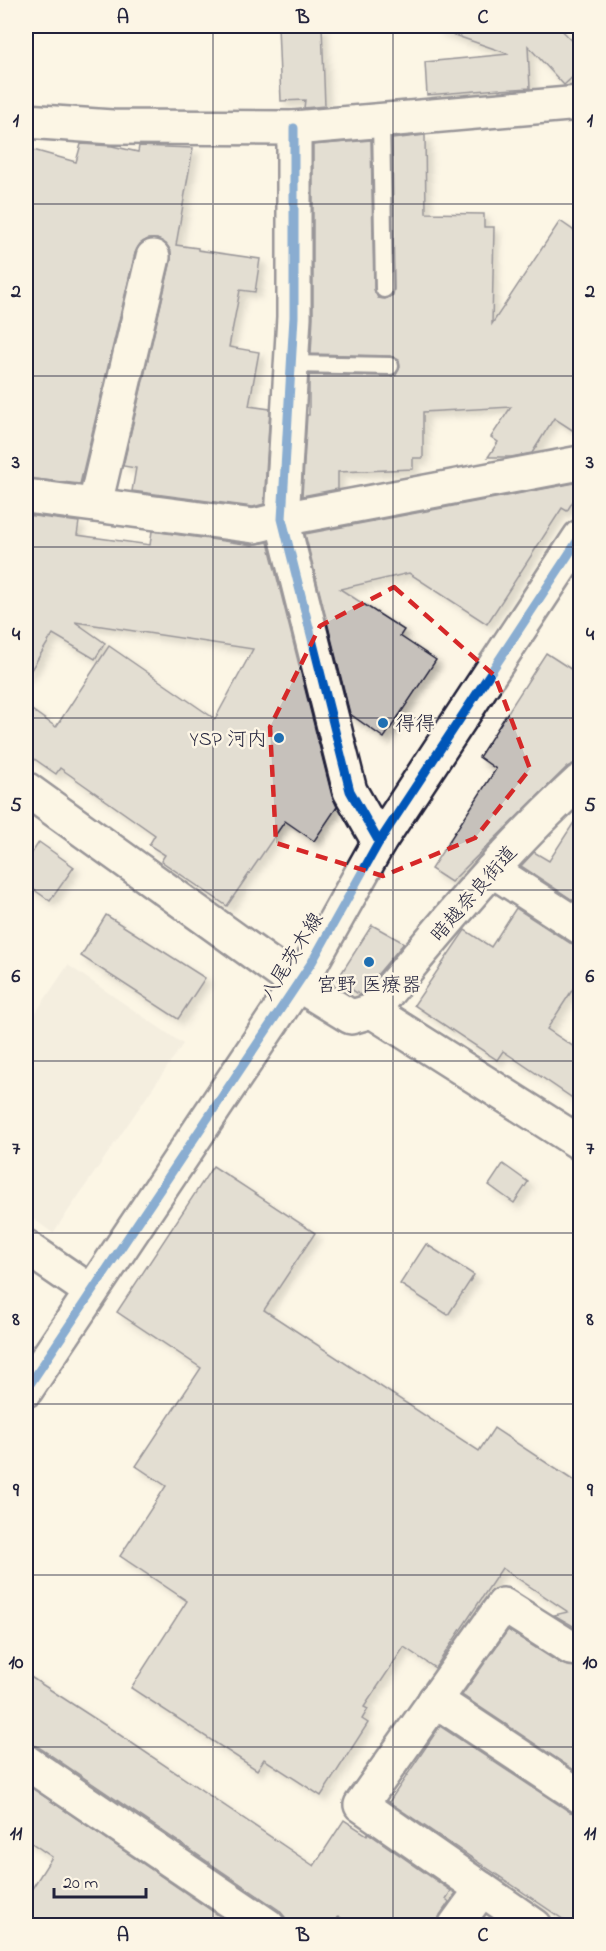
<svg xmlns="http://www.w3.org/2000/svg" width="606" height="1951" font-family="'Indie Flower','Klee One',sans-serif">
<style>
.built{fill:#ece5d8}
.building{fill:#c6c1bb;stroke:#22223b;stroke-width:1.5;filter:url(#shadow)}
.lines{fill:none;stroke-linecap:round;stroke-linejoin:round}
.service-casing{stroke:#22223b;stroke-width:21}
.minor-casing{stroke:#22223b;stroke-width:38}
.tertiary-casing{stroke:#22223b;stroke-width:38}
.primary-casing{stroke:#22223b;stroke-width:38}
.service{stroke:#fcf5e5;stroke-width:16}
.minor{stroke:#fcf5e5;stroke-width:33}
.tertiary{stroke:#fcf5e5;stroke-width:33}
.primary{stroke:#fcf5e5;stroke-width:33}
.cycleway-casing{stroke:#fcf5e5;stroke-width:13}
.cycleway{stroke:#0057b8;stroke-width:9}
.marked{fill:none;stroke:#d62828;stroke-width:4.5;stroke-dasharray:12 8;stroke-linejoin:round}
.grid{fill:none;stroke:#22223b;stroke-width:1.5;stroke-opacity:0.55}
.poi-dot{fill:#1f6fb2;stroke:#fcf5e5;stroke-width:2}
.labels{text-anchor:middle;stroke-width:5;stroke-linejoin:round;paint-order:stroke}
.poi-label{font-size:20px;fill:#22223b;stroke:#fcf5e5;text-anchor:start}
.street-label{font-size:20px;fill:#22223b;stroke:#fcf5e5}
.neatline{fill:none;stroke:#22223b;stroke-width:2}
.grid-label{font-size:20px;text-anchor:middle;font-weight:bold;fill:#22223b}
</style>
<defs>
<filter id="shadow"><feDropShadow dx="5.5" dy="5.5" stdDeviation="3" flood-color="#0004"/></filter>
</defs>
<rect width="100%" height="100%" fill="#fcf5e5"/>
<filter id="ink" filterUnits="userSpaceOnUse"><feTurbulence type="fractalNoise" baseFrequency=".0167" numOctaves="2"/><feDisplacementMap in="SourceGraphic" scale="12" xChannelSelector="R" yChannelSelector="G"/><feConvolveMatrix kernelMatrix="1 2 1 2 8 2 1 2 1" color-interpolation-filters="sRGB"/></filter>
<g filter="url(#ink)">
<path class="built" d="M 68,965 L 183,1044 L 53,1233 L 26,1214 L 26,1027 Z"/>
<g class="building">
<path d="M 278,26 L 322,26 L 325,106 L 304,108 L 305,100 L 281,101 Z"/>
<path d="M 438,26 L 558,26 L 580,49 L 580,70 L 564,85 L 528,46 L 530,88 L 499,90 L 499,89 L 427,95 L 425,62 L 509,54 L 437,29 Z"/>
<path d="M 425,135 L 426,213 L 484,214 L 484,227 L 494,227 L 492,324 L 560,221 L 580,235 L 580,435 L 554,418 L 532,453 L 511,457 L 488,457 L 498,442 L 491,437 L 511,407 L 423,412 L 423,458 L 413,458 L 413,469 L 338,472 L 338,489 L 302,496 L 307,415 L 309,415 L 309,375 L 390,376 L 396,375 L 400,367 L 399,360 L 390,356 L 311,354 L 313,317 L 313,145 L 371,140 L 374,289 L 378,298 L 385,299 L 393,295 L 394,289 L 392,139 Z"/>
<path d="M 81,144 L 112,146 L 138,152 L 139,146 L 193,148 L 176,245 L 198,248 L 198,250 L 260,259 L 255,292 L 240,290 L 229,347 L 259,352 L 249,406 L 270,409 L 264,504 L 253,507 L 132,491 L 136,468 L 123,466 L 171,261 L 171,251 L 166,244 L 157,239 L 148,239 L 140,244 L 135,253 L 80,484 L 26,478 L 26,148 L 76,162 Z"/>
<path d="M 580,482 L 580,490 L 567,511 L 562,508 L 487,624 L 409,573 L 340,589 L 404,630 L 400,636 L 436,660 L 384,738 L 350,714 L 305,534 Z"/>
<path d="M 26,515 L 79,522 L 77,535 L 150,545 L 152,531 L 252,545 L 268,542 L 332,796 L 337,807 L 314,841 L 285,821 L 227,906 L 161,861 L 165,855 L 149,845 L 155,835 L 60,768 L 56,774 L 26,753 L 26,706 L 56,727 L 109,646 L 215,719 L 253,649 L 75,622 L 105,643 L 95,659 L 53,634 L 26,678 Z"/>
<path d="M 546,653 L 580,675 L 580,761 L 567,767 L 451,882 L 431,869 L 496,769 L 479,757 Z"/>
<path d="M 580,813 L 580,905 L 521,866 L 534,852 L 549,861 Z"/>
<path d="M 39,842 L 74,867 L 50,901 L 26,884 L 26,862 Z"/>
<path d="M 516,908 L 570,943 L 580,945 L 580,978 L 547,1029 L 580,1051 L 580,1103 L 503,1051 L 497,1060 L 414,1005 L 465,930 L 491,947 Z"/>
<path d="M 106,915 L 205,978 L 178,1019 L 81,956 Z"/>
<path d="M 372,925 L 404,943 L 360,995 L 337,980 Z"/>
<path d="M 503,1164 L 528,1182 L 514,1203 L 489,1185 Z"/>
<path d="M 213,1166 L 315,1233 L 264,1310 L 479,1451 L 494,1428 L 580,1485 L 580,1630 L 554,1615 L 568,1612 L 502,1568 L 435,1668 L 404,1647 L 364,1707 L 368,1709 L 362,1719 L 368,1723 L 321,1796 L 264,1759 L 257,1770 L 131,1688 L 187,1601 L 120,1556 L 166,1486 L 136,1466 L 201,1368 L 117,1312 Z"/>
<path d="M 426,1244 L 474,1275 L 448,1315 L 400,1284 Z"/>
<path d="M 508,1630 L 561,1664 L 580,1667 L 580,1774 L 462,1695 Z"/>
<path d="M 26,1674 L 114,1731 L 314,1866 L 344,1820 L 367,1835 L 368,1833 L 451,1891 L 446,1899 L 449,1902 L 440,1915 L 437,1926 L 353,1926 L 338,1916 L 332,1926 L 286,1926 L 285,1917 L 279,1910 L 37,1746 L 26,1744 Z"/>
<path d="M 440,1726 L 570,1812 L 580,1814 L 580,1926 L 573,1926 L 389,1802 Z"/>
<path d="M 26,1784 L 234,1926 L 26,1926 L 26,1898 L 52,1857 L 26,1839 Z"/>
</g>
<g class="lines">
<g class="service-casing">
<g id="service">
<path d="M 381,120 L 384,289"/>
<path d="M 291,364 L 390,366"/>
</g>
</g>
<g class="minor-casing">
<g id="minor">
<path d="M 26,121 L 112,127 L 294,128 L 580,103"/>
<path d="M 294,128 L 294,317 L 282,519 L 350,791 L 379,842"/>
<path d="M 26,496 L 254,526 L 282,519 L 580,463"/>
<path d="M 95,504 L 153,257"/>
<path d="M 492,870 L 580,927"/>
<path d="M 297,984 L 351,1017 L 372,1011 L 580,1143"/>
<path d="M 372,1011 C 438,932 503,851 580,781"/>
<path d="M 26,1247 L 90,1291"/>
<path d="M 435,1700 L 580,1796"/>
<path d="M 26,1762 L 268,1926"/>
<path d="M 455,1926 L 482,1889"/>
<path d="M 535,1926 L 361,1805 L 503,1605 L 571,1648 L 580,1649"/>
</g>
</g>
<g class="tertiary-casing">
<path id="tertiary" d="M 26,789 L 297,984"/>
</g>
<g class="primary-casing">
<path id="primary" d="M 26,1390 L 312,962 L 379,842 L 580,537"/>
</g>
<use href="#service" class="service"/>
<use href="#minor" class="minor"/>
<use href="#tertiary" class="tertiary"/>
<use href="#primary" class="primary"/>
<g class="cycleway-casing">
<g id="cycleway">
<path d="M 294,128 L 294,317 L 282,519 L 350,791 L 379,842"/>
<path d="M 26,1390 L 312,962 L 379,842 L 580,537"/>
</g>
</g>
<use href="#cycleway" class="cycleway"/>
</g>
</g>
<path d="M0 0H606V1951H0ZM 394,587 L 495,676 L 530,769 L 475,838 L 383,876 L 276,843 L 270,727 L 320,626 Z" fill="#fcf5e5" fill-opacity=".55" fill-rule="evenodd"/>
<path class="marked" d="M 394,587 L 495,676 L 530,769 L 475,838 L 383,876 L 276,843 L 270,727 L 320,626 Z"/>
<path class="grid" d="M 213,26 L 213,1926M 393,26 L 393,1926M 26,204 L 580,204M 26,376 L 580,376M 26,547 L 580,547M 26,718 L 580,718M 26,890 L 580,890M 26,1061 L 580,1061M 26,1233 L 580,1233M 26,1404 L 580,1404M 26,1575 L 580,1575M 26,1747 L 580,1747"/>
<g class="poi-dot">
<circle cx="383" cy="723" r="6"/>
<circle cx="279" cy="738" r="6"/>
<circle cx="369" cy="962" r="6"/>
</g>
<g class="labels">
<g class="poi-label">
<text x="395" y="730">得得</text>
<text x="267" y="745" text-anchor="end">YSP 河内</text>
<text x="369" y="991" text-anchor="middle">宮野 医療器</text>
</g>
<g class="street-label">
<text transform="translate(473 893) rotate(-49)" y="7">暗越奈良街道</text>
<text transform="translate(291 956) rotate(-58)" y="7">八尾茨木線</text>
</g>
</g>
<rect width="606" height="1951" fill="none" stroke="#fcf5e5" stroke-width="66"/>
<path d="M54 1888v9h92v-9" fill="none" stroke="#22223b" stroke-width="3"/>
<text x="63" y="1888" font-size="18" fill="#22223b" stroke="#fcf5e5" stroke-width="4.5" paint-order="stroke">20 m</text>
<rect x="33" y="33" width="540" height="1885" class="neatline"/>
<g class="grid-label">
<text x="123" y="23">A</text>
<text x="303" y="23">B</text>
<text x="483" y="23">C</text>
<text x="16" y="126">1</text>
<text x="590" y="126">1</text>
<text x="16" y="297">2</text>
<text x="590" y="297">2</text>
<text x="16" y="468">3</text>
<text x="590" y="468">3</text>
<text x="16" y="640">4</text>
<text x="590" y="640">4</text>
<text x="16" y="811">5</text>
<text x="590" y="811">5</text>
<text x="16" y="982">6</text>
<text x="590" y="982">6</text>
<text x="16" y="1154">7</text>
<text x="590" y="1154">7</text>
<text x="16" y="1325">8</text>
<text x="590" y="1325">8</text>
<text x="16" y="1496">9</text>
<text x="590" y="1496">9</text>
<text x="16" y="1668">10</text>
<text x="590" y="1668">10</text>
<text x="16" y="1839">11</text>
<text x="590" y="1839">11</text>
<text x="123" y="1941">A</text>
<text x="303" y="1941">B</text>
<text x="483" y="1941">C</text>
</g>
</svg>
